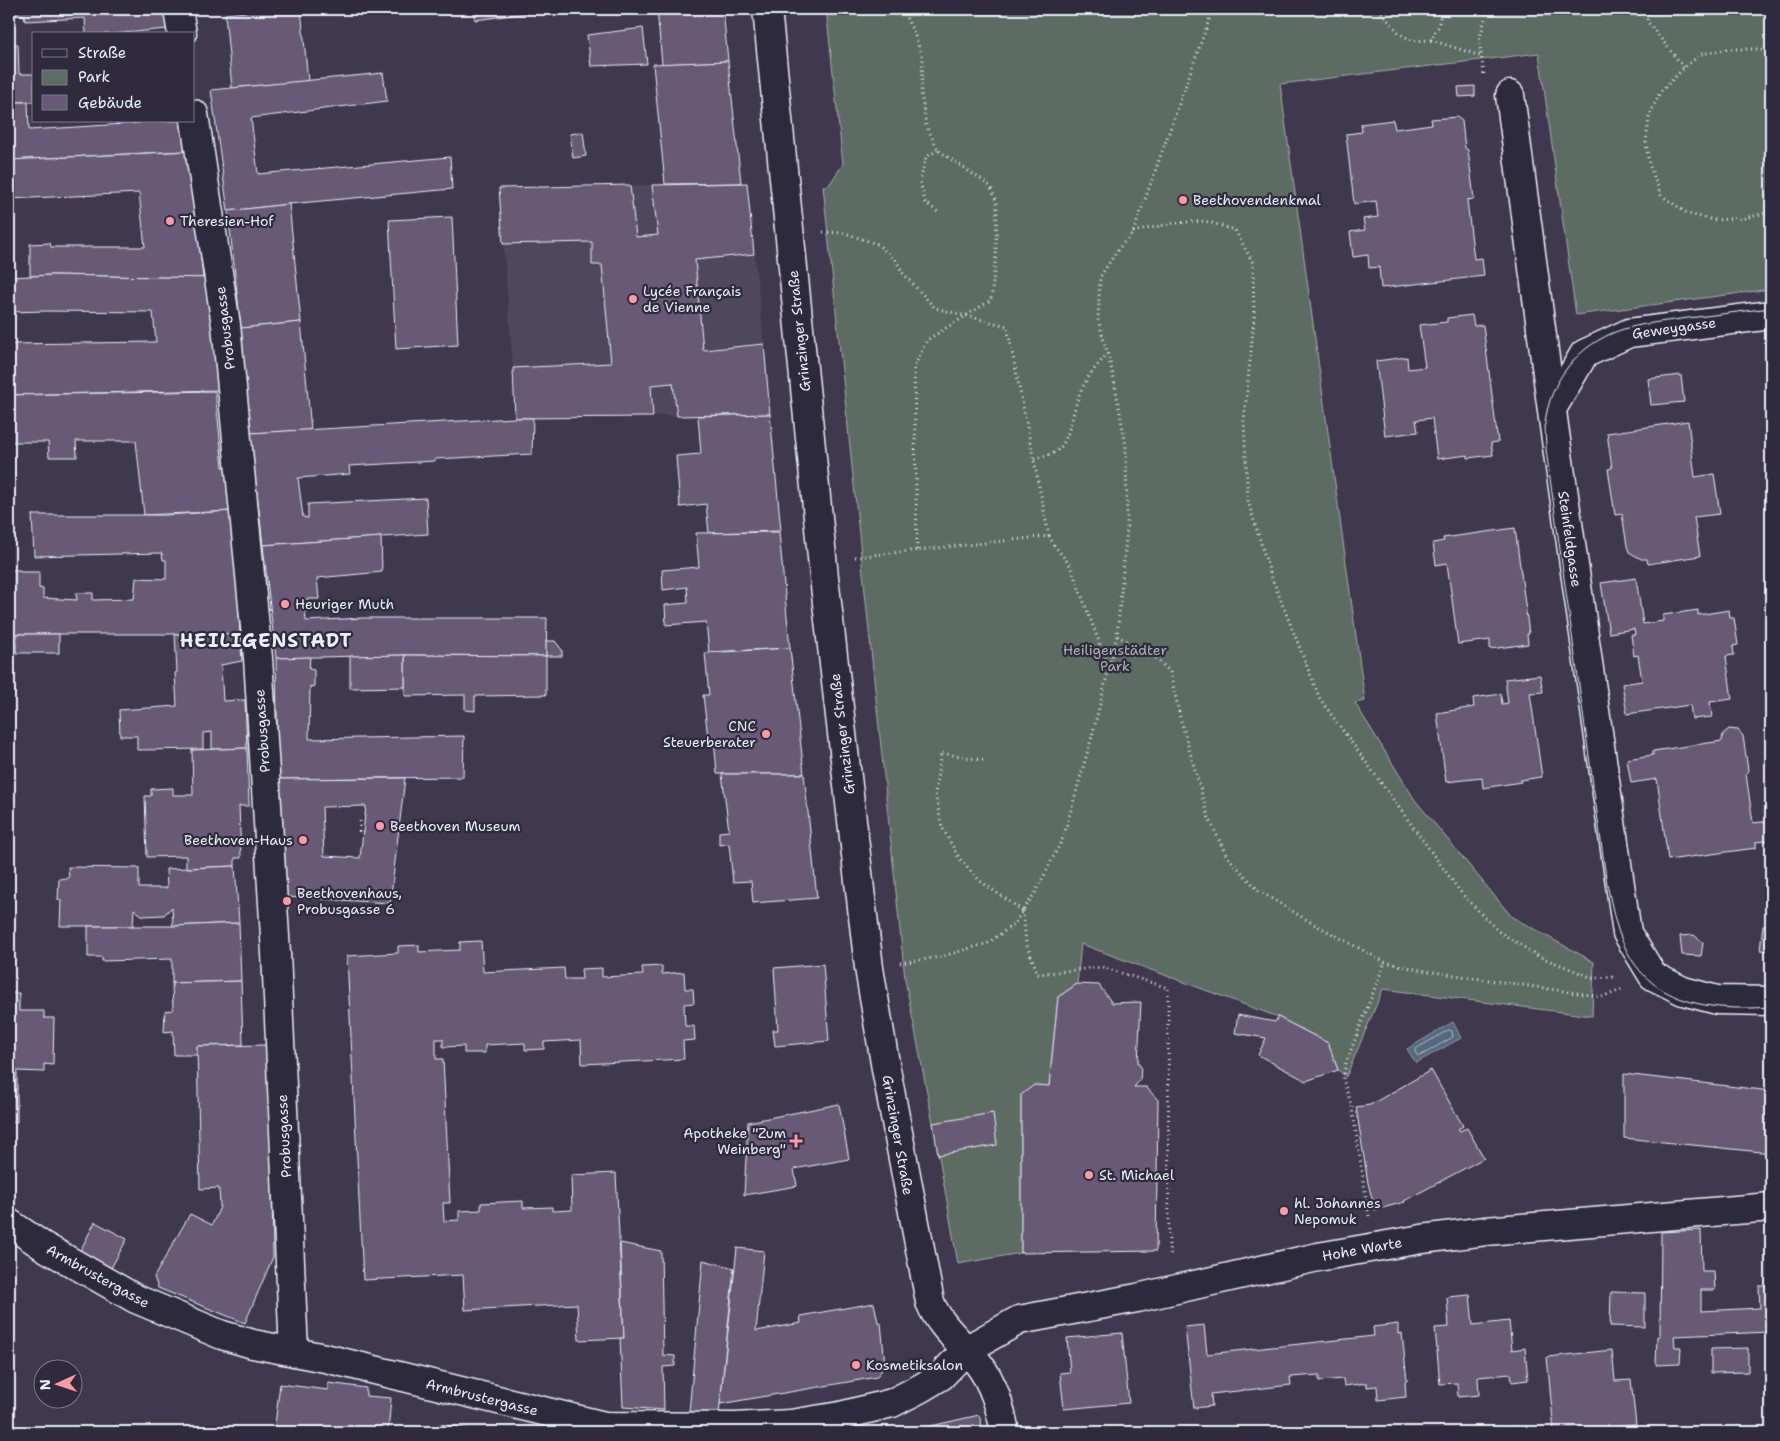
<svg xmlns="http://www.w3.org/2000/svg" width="1780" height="1441" font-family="'Shantell Sans',sans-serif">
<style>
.built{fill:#4f465d}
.green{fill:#5d6c64;stroke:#a2aeae}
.water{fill:#52697d;stroke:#8e9fae}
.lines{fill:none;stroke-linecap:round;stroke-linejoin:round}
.shore{stroke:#acbbc7;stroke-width:1}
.building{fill:#675a76;stroke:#e8f1f8;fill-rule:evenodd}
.street-casing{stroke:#e8f1f8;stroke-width:31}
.secondary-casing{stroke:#e8f1f8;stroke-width:31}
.path{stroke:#e8f1f8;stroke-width:3;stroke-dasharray:1 4;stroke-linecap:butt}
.street{stroke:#2f2a3d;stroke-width:28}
.secondary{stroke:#2f2a3d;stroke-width:28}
.tram{stroke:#e8f1f8;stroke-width:1}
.poi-dot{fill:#ff9aa2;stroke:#2f2a3d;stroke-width:2}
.labels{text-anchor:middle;stroke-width:4.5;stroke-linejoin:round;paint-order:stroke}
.poi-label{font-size:14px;fill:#e8f1f8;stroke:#2f2a3d;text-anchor:start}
.street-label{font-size:14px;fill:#e8f1f8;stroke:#2f2a3d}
.park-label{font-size:14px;fill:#a9b5b5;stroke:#2f2a3d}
.district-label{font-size:19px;font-weight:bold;letter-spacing:1px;fill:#e8f1f8;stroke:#2f2a3d}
</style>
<rect width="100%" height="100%" fill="#40384e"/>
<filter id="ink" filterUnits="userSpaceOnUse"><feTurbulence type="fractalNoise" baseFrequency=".02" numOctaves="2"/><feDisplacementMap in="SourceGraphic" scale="10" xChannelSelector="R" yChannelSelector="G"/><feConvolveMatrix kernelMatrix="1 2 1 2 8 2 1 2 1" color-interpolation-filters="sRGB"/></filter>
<g filter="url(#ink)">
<path class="built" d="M 747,183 L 764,344 L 770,414 L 515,418 L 513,368 L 499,188 Z"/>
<path class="green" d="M 826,9 L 1771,9 L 1771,289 L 1576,315 L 1539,53 L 1280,84 L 1365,701 L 1355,703 L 1415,800 L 1512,917 L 1594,962 L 1592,1016 L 1383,989 L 1346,1077 L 1338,1070 L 1328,1043 L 1278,1017 L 1081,944 L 1077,984 L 1058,997 L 1049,1086 L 1034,1086 L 1021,1095 L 1021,1253 L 958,1264 L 933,1123 L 905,979 L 823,186 L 829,185 L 843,164 Z"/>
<path class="water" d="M 1453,1022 L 1461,1038 L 1416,1063 L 1407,1049 Z"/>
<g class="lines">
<path class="shore" d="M 1449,1030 L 1452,1031 L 1453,1037 L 1420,1056 L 1417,1055 L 1415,1052 L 1416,1049 Z"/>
</g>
<g class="building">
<path d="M 9,9 L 164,9 L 167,29 L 112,34 L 86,34 L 85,18 L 25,21 L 24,15 L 9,13 L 9,45 Z"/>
<path d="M 246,9 L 301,9 L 308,81 L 232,88 L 225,14 L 246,12 Z"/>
<path d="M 473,9 L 527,9 L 528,13 L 475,20 Z"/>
<path d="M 657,9 L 723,9 L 728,61 L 662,64 Z"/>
<path d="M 643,28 L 647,64 L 591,66 L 587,35 Z"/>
<path d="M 18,44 L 19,74 L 34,74 L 34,102 L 9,102 L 9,45 Z"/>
<path d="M 728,61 L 741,183 L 665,184 L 653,64 Z"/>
<path d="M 383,73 L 387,101 L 251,118 L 258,174 L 450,157 L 452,189 L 289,204 L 228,211 L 211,90 Z"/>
<path d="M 1475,86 L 1475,96 L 1459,97 L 1458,87 Z"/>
<path d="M 9,102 L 28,102 L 29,130 L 140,123 L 140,121 L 182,121 L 185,151 L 9,160 Z"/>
<path d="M 1457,117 L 1462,121 L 1465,148 L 1468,150 L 1474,199 L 1467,200 L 1474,259 L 1482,258 L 1484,276 L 1381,288 L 1379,267 L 1369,268 L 1368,255 L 1353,257 L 1350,232 L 1365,230 L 1363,219 L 1378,217 L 1376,201 L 1354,204 L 1346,134 L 1362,132 L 1361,124 L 1393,120 L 1395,129 L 1432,124 L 1431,119 Z"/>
<path d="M 583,132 L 586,156 L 573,158 L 570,134 Z"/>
<path d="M 190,151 L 203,278 L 52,275 L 30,276 L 30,244 L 50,243 L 51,247 L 145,247 L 139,193 L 9,199 L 9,160 Z"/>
<path d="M 747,183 L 754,254 L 695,260 L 703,350 L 764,344 L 770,414 L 677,416 L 673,383 L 651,385 L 653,417 L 515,418 L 513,368 L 611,363 L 602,265 L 592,265 L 592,242 L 503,244 L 499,188 L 630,185 L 636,237 L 658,235 L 652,185 Z"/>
<path d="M 289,204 L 301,322 L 241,328 L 228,211 Z"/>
<path d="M 452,217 L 458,345 L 396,349 L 389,220 Z"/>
<path d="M 52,275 L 211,278 L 221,390 L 9,395 L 9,344 L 156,342 L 153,312 L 46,311 L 9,312 L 9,277 Z"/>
<path d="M 1472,315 L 1474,326 L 1483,325 L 1498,442 L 1491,443 L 1493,455 L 1468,458 L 1468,455 L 1437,459 L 1432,418 L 1416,420 L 1418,432 L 1385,436 L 1376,361 L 1407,357 L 1408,369 L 1425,367 L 1419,325 L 1447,322 L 1447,318 Z"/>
<path d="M 301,322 L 311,430 L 250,433 L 241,328 Z"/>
<path d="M 1681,375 L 1684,402 L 1651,405 L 1648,379 Z"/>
<path d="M 215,391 L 223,467 L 228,467 L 233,511 L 144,515 L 136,441 L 76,441 L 77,457 L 49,457 L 48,442 L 9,442 L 9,395 Z"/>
<path d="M 770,414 L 781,531 L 709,533 L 706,504 L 680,507 L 676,456 L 701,454 L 698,416 Z"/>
<path d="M 515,418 L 533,418 L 532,454 L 435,459 L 435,461 L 349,466 L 350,474 L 298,478 L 303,517 L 308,518 L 308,504 L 426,498 L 428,534 L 263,545 L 250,433 Z"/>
<path d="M 1688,421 L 1695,477 L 1714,474 L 1720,514 L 1694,517 L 1700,556 L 1648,564 L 1647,559 L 1641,559 L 1629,552 L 1627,546 L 1622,514 L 1615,515 L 1608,469 L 1612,468 L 1607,433 Z"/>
<path d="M 233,511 L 240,634 L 9,634 L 9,570 L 20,570 L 20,572 L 39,572 L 39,588 L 43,589 L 43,598 L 77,600 L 76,593 L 93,593 L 93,600 L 134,599 L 136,578 L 166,579 L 166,560 L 163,560 L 162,553 L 34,556 L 32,515 L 164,515 Z"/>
<path d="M 1515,528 L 1529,634 L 1527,634 L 1528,644 L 1490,649 L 1490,640 L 1458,644 L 1447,563 L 1436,565 L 1433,543 L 1444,541 L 1443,538 Z"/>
<path d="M 779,532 L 790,648 L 709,652 L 706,622 L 666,625 L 665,605 L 688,603 L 687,587 L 663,590 L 662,570 L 699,567 L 696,533 Z"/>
<path d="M 381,537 L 382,572 L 317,578 L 319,599 L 304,599 L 306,621 L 363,618 L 547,618 L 546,656 L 405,655 L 276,658 L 263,545 Z"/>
<path d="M 1636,578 L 1643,624 L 1663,621 L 1663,615 L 1698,610 L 1698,615 L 1729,610 L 1730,618 L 1734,618 L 1738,645 L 1733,646 L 1734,655 L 1726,656 L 1732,699 L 1710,702 L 1712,717 L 1692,719 L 1690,705 L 1627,714 L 1622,684 L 1642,681 L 1638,655 L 1634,656 L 1631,635 L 1635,635 L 1634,629 L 1609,633 L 1601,583 Z"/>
<rect x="16" y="634" width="43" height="19"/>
<path d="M 175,634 L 240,634 L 242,661 L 221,665 L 223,701 L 245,700 L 247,748 L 212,749 L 212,732 L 203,733 L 203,749 L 137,750 L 137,736 L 120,736 L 119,710 L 177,706 L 175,673 L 177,672 Z"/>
<path d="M 546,641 L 555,641 L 562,650 L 562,656 L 546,656 Z"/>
<path d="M 790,648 L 804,774 L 717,774 L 714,738 L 708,738 L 703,695 L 709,695 L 705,653 Z"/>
<path d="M 405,655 L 546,656 L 546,695 L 475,696 L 475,711 L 465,710 L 465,695 L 405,696 Z"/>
<path d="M 405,655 L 405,687 L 350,688 L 350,656 Z"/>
<path d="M 310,657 L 309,669 L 314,670 L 314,687 L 310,686 L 309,739 L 464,736 L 463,777 L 278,779 L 276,658 Z"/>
<path d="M 1540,675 L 1543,692 L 1530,693 L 1542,777 L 1520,780 L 1521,782 L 1483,788 L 1482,778 L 1446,782 L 1437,713 L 1474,707 L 1473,698 L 1501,694 L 1502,704 L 1508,703 L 1505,679 Z"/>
<path d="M 1729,729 L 1738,730 L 1743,736 L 1748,770 L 1746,774 L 1753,823 L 1771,821 L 1771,840 L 1756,842 L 1756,848 L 1668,860 L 1657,779 L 1631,783 L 1627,759 L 1653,755 L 1653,751 L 1722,741 L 1723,734 Z"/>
<path d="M 247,748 L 249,806 L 239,806 L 241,858 L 235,858 L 235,866 L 186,868 L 186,856 L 147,857 L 145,796 L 151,796 L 151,789 L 173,788 L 173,795 L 193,795 L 192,750 Z"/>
<path d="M 722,774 L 804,774 L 817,898 L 753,903 L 751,881 L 733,882 L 729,844 L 719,845 L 719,832 L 729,831 Z"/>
<path d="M 405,778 L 390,903 L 286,897 L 278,779 ZM 366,806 L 360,858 L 324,856 L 322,807 Z"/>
<path d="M 235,866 L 239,923 L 173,926 L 172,907 L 164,915 L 143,916 L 134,909 L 133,926 L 60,926 L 61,900 L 58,900 L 59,879 L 69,878 L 68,867 L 139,868 L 139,888 L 167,888 L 166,869 Z"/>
<path d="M 239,923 L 241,981 L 172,983 L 172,959 L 102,961 L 102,957 L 88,957 L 88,926 L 173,926 Z"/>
<path d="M 1763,926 L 1771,926 L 1771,951 L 1760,950 Z"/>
<path d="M 1694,935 L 1703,943 L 1701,956 L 1682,955 L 1680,936 Z"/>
<path d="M 481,941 L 483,972 L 564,968 L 565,979 L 582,979 L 581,969 L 602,968 L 602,977 L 643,975 L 642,967 L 662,966 L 662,974 L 684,972 L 685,989 L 693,989 L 694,1003 L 684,1004 L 685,1026 L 694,1026 L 695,1040 L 683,1041 L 684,1059 L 582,1064 L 581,1040 L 544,1042 L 544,1049 L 525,1050 L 525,1043 L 485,1045 L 485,1053 L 464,1053 L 464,1046 L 443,1047 L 443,1039 L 436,1039 L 436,1059 L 443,1059 L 450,1203 L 443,1203 L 444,1221 L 459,1220 L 459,1211 L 481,1210 L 481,1203 L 523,1201 L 523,1208 L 552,1207 L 552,1211 L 572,1210 L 571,1175 L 616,1173 L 624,1338 L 579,1340 L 577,1304 L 465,1310 L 463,1275 L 363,1280 L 347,956 L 398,953 L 398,946 L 419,945 L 419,952 L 460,950 L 460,942 Z"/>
<path d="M 823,964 L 829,1041 L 775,1046 L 773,1030 L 778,1030 L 774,968 Z"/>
<path d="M 241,981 L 243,1045 L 197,1046 L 197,1055 L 174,1055 L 173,1031 L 164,1032 L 165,1011 L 173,1010 L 172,983 Z"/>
<path d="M 1077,984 L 1099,985 L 1112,1003 L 1141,1002 L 1138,1063 L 1141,1067 L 1140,1080 L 1134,1087 L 1146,1087 L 1158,1100 L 1156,1251 L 1021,1253 L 1021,1095 L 1034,1085 L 1049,1086 L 1058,997 Z"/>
<path d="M 9,993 L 19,993 L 19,1011 L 44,1011 L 44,1018 L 54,1018 L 53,1065 L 44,1064 L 44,1072 L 17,1071 L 17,1122 L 9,1122 Z"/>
<path d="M 1238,1015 L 1275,1022 L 1278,1017 L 1328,1043 L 1338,1070 L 1306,1081 L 1258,1055 L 1266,1038 L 1235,1033 Z"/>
<path d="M 270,1045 L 273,1257 L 245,1323 L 158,1288 L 154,1277 L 190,1214 L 212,1225 L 220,1207 L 219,1188 L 200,1189 L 197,1046 Z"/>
<path d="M 1431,1070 L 1463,1126 L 1458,1129 L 1460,1131 L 1467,1128 L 1484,1158 L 1404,1201 L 1405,1202 L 1375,1210 L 1368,1183 L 1356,1107 L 1370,1105 Z"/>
<path d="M 1624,1074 L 1771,1091 L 1771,1153 L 1624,1138 Z"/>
<path d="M 839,1104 L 849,1159 L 794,1169 L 797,1186 L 744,1195 L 748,1122 Z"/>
<path d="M 993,1113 L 997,1145 L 938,1155 L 933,1123 Z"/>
<path d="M 95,1222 L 127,1239 L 111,1268 L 80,1251 Z"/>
<path d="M 1701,1230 L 1702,1271 L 1714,1271 L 1715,1290 L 1701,1290 L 1701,1311 L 1760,1308 L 1759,1286 L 1771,1286 L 1771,1332 L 1674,1336 L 1675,1347 L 1681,1347 L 1680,1364 L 1656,1365 L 1657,1336 L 1660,1336 L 1661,1232 Z"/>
<path d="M 620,1243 L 661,1251 L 663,1355 L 675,1356 L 675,1366 L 663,1367 L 664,1410 L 623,1407 L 620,1338 L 624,1338 Z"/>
<path d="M 737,1248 L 764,1251 L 756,1331 L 801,1323 L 800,1316 L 874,1303 L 878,1322 L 881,1323 L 885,1365 L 877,1377 L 720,1404 Z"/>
<path d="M 703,1260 L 734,1268 L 719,1414 L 689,1412 Z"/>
<path d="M 1611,1292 L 1645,1293 L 1645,1327 L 1610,1326 Z"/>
<path d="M 1470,1295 L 1473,1325 L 1509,1321 L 1512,1350 L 1525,1348 L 1528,1380 L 1512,1382 L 1511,1374 L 1478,1377 L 1479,1395 L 1458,1397 L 1457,1383 L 1440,1384 L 1435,1328 L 1449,1327 L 1447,1297 Z"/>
<path d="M 1398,1324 L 1398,1334 L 1402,1333 L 1407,1381 L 1405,1381 L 1406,1397 L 1378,1400 L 1377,1386 L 1367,1387 L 1367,1383 L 1344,1386 L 1343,1379 L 1319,1381 L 1319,1375 L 1290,1377 L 1291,1385 L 1211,1394 L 1212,1406 L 1194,1408 L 1185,1327 L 1204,1325 L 1207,1354 L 1374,1336 L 1373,1327 Z"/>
<path d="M 1122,1333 L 1129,1403 L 1064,1409 L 1060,1373 L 1070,1372 L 1067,1338 Z"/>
<path d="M 1748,1348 L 1748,1372 L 1711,1373 L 1711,1349 Z"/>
<path d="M 1612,1350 L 1615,1381 L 1631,1380 L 1636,1425 L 1613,1427 L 1613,1431 L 1601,1432 L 1554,1432 L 1547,1357 Z"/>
<path d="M 328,1383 L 366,1388 L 366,1396 L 391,1398 L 388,1432 L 274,1432 L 280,1384 L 328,1390 Z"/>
<path d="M 979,1415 L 984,1432 L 905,1432 Z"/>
<path d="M 440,1424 L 484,1432 L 440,1432 Z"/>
<path d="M 1515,1426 L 1515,1432 L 1501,1432 L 1500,1428 Z"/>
<path d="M 1203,1427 L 1204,1432 L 1150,1432 Z"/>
</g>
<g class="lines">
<g class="street-casing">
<g id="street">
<path d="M 178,9 L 182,34"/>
<path d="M 1510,95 L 1554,426 L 1627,933 L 1653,976 L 1683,991 L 1717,1000 L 1771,1001"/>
<path d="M 194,114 L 226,325 L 258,658 L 276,953 L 294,1352"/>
<path d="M 1552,409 L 1584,354 L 1629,333 L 1771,315"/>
<path d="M 9,1223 L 43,1246 L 136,1299 L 222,1335 L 253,1344 L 325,1358 L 605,1426 L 735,1427 L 791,1424 L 840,1416 L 892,1403 L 921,1388 L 941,1376 L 966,1350"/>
</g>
</g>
<g class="secondary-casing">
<g id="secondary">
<path d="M 767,9 L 824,577 L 869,968 L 886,1069 L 930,1302 C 940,1327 961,1342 978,1363 C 994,1384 1000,1407 1005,1432"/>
<path d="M 966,1350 L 1019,1320 L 1137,1298 L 1318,1257 L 1422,1239 L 1486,1231 L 1771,1207"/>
</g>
</g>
<g class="path">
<path d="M 902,9 L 914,33 L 923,59 L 921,92 L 926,125 L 938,150 L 990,186 L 997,202 L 996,255 L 991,300 L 927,340 L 914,367 L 917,551"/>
<path d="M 1378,9 L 1400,34 L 1413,41 L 1431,40 L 1438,27 L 1442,9"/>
<path d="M 1648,9 L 1647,21 L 1684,68"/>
<path d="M 1431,40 L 1481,56"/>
<path d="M 1771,54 L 1759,49 L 1729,49 L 1701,54 L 1684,68 L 1660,92 L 1649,117 L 1646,143 L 1649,164 L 1661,195 L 1688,214 L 1715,220 L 1744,218 L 1771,212"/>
<path d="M 1484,74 L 1479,40 L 1488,9"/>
<path d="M 938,150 L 926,157 L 920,181 L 925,202 L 939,213"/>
<path d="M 823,232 L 845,233 L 877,244 L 895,259 L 903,273 L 935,308 L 1007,326 L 1049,536"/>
<path d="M 1133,232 L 1173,223 L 1205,221 L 1235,230 L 1253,263 L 1254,320 L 1244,421 L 1248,501 L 1270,573 L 1320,699 L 1462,894 L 1498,931 L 1538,956 L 1593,978 L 1616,977"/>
<path d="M 1034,459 C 1043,456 1053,455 1059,449 C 1069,439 1074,408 1079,395 C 1085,379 1097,366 1107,354"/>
<path d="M 855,557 L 1049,536 L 1054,545 L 1070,565 L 1109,668"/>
<path d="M 1117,636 L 1150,652 L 1170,672 L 1180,717 L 1208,816 L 1226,855 L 1259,891 L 1312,923 L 1385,962 L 1420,970 L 1604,997 L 1623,989"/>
<path d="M 983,760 L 941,753 L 935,793 L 942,827 L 959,858 L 980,881 L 1023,911"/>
<path d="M 360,821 L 359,833 L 363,833"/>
<path d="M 1023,911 L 1026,943 L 1038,974 L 1102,967 L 1168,988 L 1169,1247 L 1171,1258"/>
<path d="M 900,963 L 940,957 L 988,943 L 1014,924 L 1035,893 L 1063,838 L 1092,736 L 1117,636 L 1127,528 L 1126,446 L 1113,374 L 1098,319 L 1100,277 L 1119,248 L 1133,233 L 1213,9"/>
<path d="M 1369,1216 L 1352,1107 L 1343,1079 L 1346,1063 L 1385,962"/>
</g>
<use href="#street" class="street"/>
<use href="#secondary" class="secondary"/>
<path class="tram" d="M 1771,308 C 1743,311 1716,315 1688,318 C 1668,321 1646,323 1627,328 C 1585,340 1554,372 1546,416 C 1544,427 1546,439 1546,450 L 1607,884 C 1612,905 1615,927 1625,947 C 1652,1006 1714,1011 1771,1007"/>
</g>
</g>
<g class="poi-dot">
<circle cx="1183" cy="200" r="5"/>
<circle cx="170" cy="221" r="5"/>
<circle cx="633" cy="299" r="5"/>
<circle cx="285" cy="604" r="5"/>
<circle cx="766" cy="734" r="5"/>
<circle cx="380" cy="826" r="5"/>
<circle cx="303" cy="840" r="5"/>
<circle cx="287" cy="901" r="5"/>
<path d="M793.5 1133.5h5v5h5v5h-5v5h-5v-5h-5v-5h5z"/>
<circle cx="1089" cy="1175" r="5"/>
<circle cx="1284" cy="1211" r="5"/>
<circle cx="856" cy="1365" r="5"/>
</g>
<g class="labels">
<g class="poi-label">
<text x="1193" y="205">Beethovendenkmal</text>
<text x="180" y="226">Theresien-Hof</text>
<text x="643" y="296">Lycée Français<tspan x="643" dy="16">de Vienne</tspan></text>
<text x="295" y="609">Heuriger Muth</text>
<text x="756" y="731" text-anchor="end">CNC<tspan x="756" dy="16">Steuerberater</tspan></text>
<text x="390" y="831">Beethoven Museum</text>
<text x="293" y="845" text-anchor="end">Beethoven-Haus</text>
<text x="297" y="898">Beethovenhaus,<tspan x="297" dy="16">Probusgasse 6</tspan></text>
<text x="786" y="1138" text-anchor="end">Apotheke "Zum<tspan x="786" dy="16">Weinberg"</tspan></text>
<text x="1099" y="1180">St. Michael</text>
<text x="1294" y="1208">hl. Johannes<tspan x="1294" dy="16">Nepomuk</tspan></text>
<text x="866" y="1370">Kosmetiksalon</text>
</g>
<g class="street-label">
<text transform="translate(225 328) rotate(-97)" y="5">Probusgasse</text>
<text transform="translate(1674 328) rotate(-8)" y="5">Geweygasse</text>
<text transform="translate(799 331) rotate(-96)" y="5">Grinzinger Straße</text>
<text transform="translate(1570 539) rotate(82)" y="5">Steinfeldgasse</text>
<text transform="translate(262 731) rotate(-94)" y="5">Probusgasse</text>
<text transform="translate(842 734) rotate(-97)" y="5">Grinzinger Straße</text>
<text transform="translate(898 1135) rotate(80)" y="5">Grinzinger Straße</text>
<text transform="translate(284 1136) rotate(-93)" y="5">Probusgasse</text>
<text transform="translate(1362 1249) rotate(-10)" y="5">Hohe Warte</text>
<text transform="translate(98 1276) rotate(29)" y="5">Armbrustergasse</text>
<text transform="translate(482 1397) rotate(14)" y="5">Armbrustergasse</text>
</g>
<g class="park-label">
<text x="1115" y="655">Heiligenstädter<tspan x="1115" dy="16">Park</tspan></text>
</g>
<g class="district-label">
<text x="266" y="647">HEILIGENSTADT</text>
</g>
</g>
<rect width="1780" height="1441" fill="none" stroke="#2f2a3d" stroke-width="30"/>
<rect x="15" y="15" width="1750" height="1411" fill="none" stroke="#e8f1f8" stroke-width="2" filter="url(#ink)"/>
<rect x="32" y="32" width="162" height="90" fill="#2f2a3d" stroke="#797a88"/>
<rect x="42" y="49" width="25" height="8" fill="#2f2a3d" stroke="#797a88"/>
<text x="78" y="58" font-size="15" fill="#e8f1f8">Straße</text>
<rect x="42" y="70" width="25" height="15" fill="#5d6c64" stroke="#797a88"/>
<text x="78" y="82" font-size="15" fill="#e8f1f8">Park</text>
<rect x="42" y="95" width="25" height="15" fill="#675a76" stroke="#797a88"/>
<text x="78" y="108" font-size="15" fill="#e8f1f8">Gebäude</text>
<g transform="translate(58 1384) rotate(267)"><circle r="24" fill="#2f2a3d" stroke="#797a88"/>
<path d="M0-4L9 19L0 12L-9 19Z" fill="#ff9aa2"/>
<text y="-8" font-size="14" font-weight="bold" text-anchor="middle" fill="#e8f1f8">N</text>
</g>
</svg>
